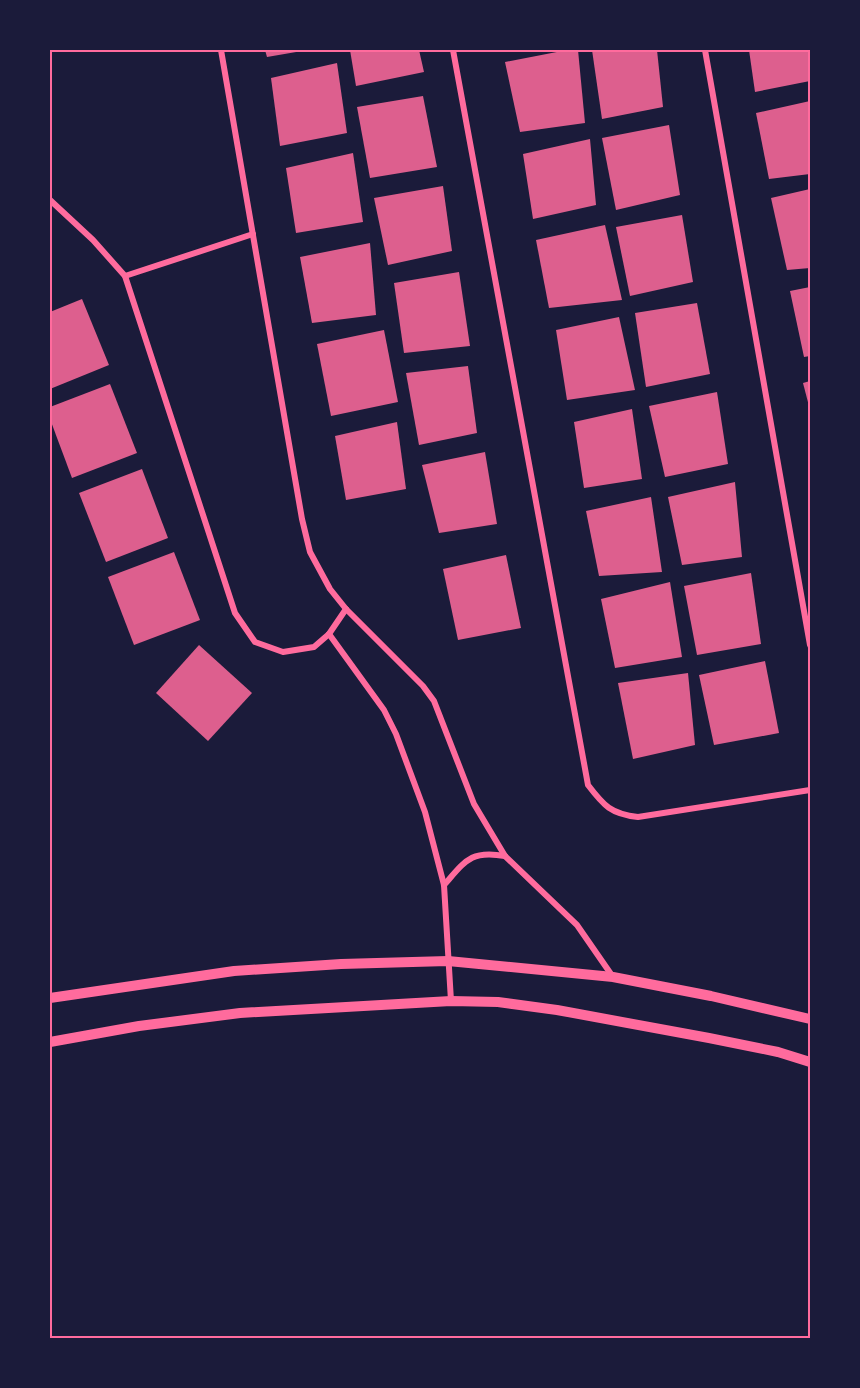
<svg xmlns="http://www.w3.org/2000/svg" width="860" height="1388" font-family="'Work Sans',sans-serif">
<style>
.building{fill:#dd5f8e}
.lines{fill:none;stroke-linecap:round;stroke-linejoin:round}
.minor{stroke:#ff6b9d;stroke-width:6}
.tertiary{stroke:#ff6b9d;stroke-width:10}
.neatline{fill:none;stroke:#ff6b9d;stroke-width:2}
</style>
<rect width="100%" height="100%" fill="#1b1b3a"/>
<g class="building">
<path d="M 265,50 L 302,50 L 302,51 L 267,57 Z"/>
<path d="M 350,50 L 419,50 L 424,72 L 356,86 Z"/>
<path d="M 567,50 L 578,50 L 585,123 L 520,132 L 505,62 Z"/>
<path d="M 592,50 L 657,50 L 663,107 L 602,119 Z"/>
<path d="M 749,50 L 810,50 L 810,81 L 755,92 Z"/>
<path d="M 337,63 L 347,133 L 280,146 L 271,78 Z"/>
<path d="M 423,96 L 437,167 L 370,178 L 357,107 Z"/>
<path d="M 810,101 L 810,174 L 769,179 L 756,113 Z"/>
<path d="M 669,125 L 680,195 L 616,210 L 602,138 Z"/>
<path d="M 590,139 L 596,205 L 533,219 L 523,154 Z"/>
<path d="M 353,153 L 363,222 L 296,233 L 286,168 Z"/>
<path d="M 443,186 L 452,251 L 388,265 L 374,198 Z"/>
<path d="M 810,189 L 810,268 L 787,270 L 771,198 Z"/>
<path d="M 682,215 L 693,282 L 630,296 L 616,227 Z"/>
<path d="M 605,225 L 622,300 L 549,308 L 536,240 Z"/>
<path d="M 370,243 L 376,315 L 312,323 L 300,257 Z"/>
<path d="M 459,272 L 470,346 L 404,353 L 394,283 Z"/>
<path d="M 810,287 L 810,356 L 804,357 L 790,291 Z"/>
<path d="M 82,299 L 109,365 L 50,389 L 50,312 Z"/>
<path d="M 697,303 L 710,374 L 646,387 L 635,313 Z"/>
<path d="M 619,317 L 635,390 L 567,400 L 556,330 Z"/>
<path d="M 384,330 L 398,402 L 331,416 L 317,344 Z"/>
<path d="M 468,366 L 477,433 L 419,445 L 406,373 Z"/>
<path d="M 810,381 L 810,410 L 803,383 Z"/>
<path d="M 110,384 L 137,453 L 72,478 L 50,419 L 50,407 Z"/>
<path d="M 717,392 L 728,464 L 665,477 L 649,406 Z"/>
<path d="M 632,409 L 642,479 L 584,488 L 574,422 Z"/>
<path d="M 397,422 L 406,489 L 346,500 L 335,436 Z"/>
<path d="M 485,452 L 497,524 L 439,533 L 422,465 Z"/>
<path d="M 142,469 L 168,538 L 106,562 L 79,493 Z"/>
<path d="M 735,482 L 742,557 L 682,565 L 668,497 Z"/>
<path d="M 651,497 L 662,572 L 599,576 L 586,511 Z"/>
<path d="M 174,552 L 200,620 L 134,645 L 108,577 Z"/>
<path d="M 506,555 L 521,628 L 458,640 L 443,569 Z"/>
<path d="M 751,573 L 761,644 L 697,655 L 684,586 Z"/>
<path d="M 670,582 L 682,657 L 615,668 L 601,599 Z"/>
<path d="M 199,645 L 252,693 L 208,741 L 156,693 Z"/>
<path d="M 765,661 L 779,733 L 714,745 L 699,675 Z"/>
<path d="M 688,673 L 695,745 L 633,759 L 618,683 Z"/>
</g>
<g class="lines">
<g class="minor">
<path d="M 221,50 L 302,519 L 310,552 L 330,589 L 346,609 L 423,686 L 434,701 L 474,804 L 505,856 L 577,925 L 613,977"/>
<path d="M 453,50 L 588,785 C 604,806 611,814 638,817 L 810,790"/>
<path d="M 705,50 L 810,645"/>
<path d="M 50,200 L 93,240 L 125,276 L 235,613 L 255,642 L 283,652 L 314,647 L 329,634 L 346,609"/>
<path d="M 125,276 L 253,234"/>
<path d="M 329,634 L 384,710 L 396,734 L 425,812 L 444,885 L 451,1001"/>
<path d="M 444,885 C 466,860 471,850 505,856"/>
</g>
<g class="tertiary">
<path d="M 50,998 L 234,971 L 341,964 L 448,961 L 613,977 L 711,996 L 810,1019"/>
<path d="M 50,1042 L 139,1026 L 240,1013 L 451,1001 L 498,1002 L 557,1010 L 709,1038 L 778,1052 L 810,1062"/>
</g>
</g>
<rect width="860" height="1388" fill="none" stroke="#1b1b3a" stroke-width="102"/>
<rect x="51" y="51" width="758" height="1286" class="neatline"/>
</svg>
